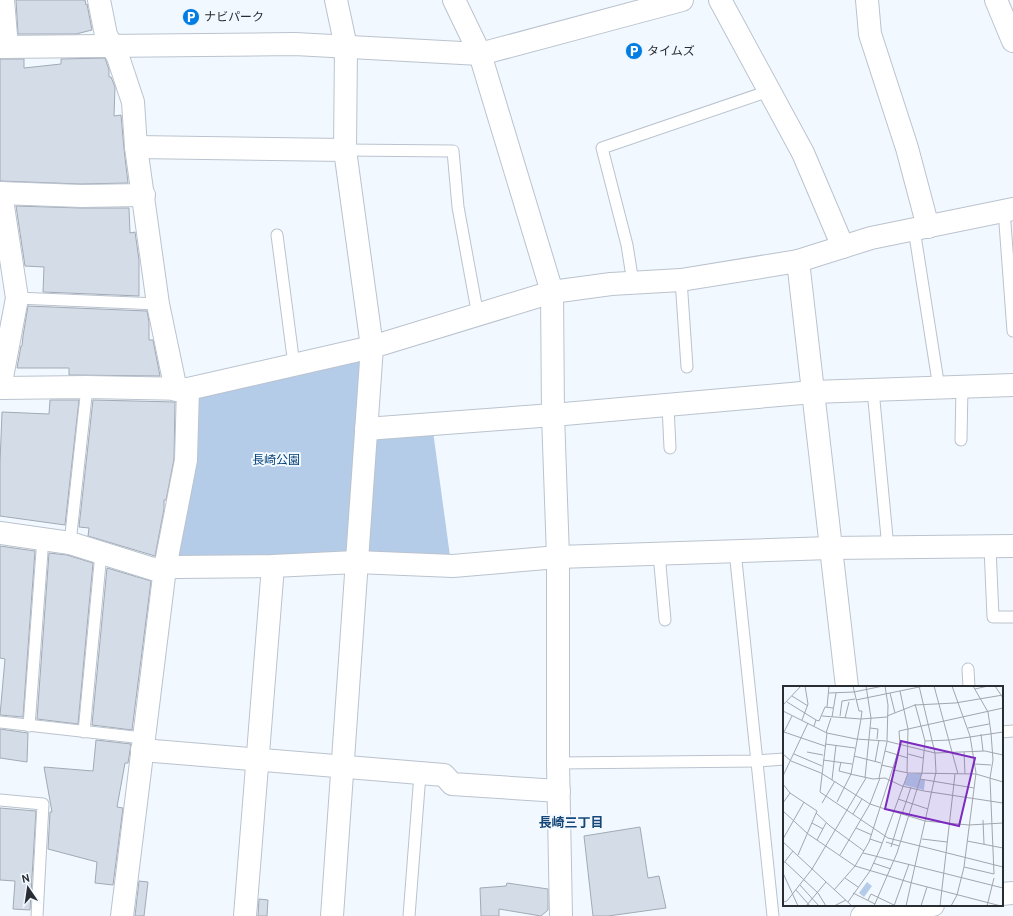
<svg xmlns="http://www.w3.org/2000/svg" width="1013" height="916" font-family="Cabin,'Noto Sans JP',sans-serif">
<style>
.green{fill:#b4cce8}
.building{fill:#d3dce7;stroke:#a1aab5}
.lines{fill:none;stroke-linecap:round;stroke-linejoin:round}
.service-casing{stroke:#bac3ce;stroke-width:13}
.minor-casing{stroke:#bac3ce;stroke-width:24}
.service{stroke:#fff;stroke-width:11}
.minor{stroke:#fff;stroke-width:22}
.labels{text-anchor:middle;stroke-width:4;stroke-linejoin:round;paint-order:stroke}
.poi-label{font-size:12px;fill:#292c31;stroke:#f2f8ff;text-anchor:start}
.park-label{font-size:12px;fill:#054076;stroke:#f2f8ff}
.neighbourhood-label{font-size:13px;font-weight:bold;fill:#154678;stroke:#f2f8ff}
.inset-road{fill:none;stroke:#a2a6ad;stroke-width:1}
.view{fill:#7b2cbf;fill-opacity:0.15;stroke:#7b2cbf;stroke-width:2}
.inset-edge{fill:none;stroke:#292c31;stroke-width:2}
</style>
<rect width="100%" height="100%" fill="#f2f8ff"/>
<g class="green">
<path d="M 372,347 L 350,554 L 345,558 L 179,555 L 192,403 L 203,392 Z"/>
<path d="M 432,424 L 450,556 L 364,557 L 366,429 Z"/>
</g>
<g class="building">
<path d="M 16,0 L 85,0 L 86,5 L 87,4 L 92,30 L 76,34 L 18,34 Z"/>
<path d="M 105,58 L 109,70 L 109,77 L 111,77 L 115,87 L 114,116 L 121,115 L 124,149 L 128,183 L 81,184 L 0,181 L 0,59 L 24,59 L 24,68 L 61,64 L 61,59 Z"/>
<path d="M 16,206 L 81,208 L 129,208 L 130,233 L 135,232 L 139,260 L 139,296 L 43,292 L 44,267 L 25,266 Z"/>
<path d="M 28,306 L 147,311 L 149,322 L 149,340 L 153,340 L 160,376 L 69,375 L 69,368 L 17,368 L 21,346 L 22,346 L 23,336 Z"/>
<path d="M 50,400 L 79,400 L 65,525 L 0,516 L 0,463 L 2,412 L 49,414 Z"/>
<path d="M 93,400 L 175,402 L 174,459 L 166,500 L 164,500 L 164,509 L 155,556 L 88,536 L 89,528 L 79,527 Z"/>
<path d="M 0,546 L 35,551 L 23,717 L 0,715 L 5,659 L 0,658 Z"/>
<path d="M 49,553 L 67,555 L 93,563 L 78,724 L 37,719 Z"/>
<path d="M 107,568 L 151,581 L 132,730 L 92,725 Z"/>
<path d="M 0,729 L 28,733 L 27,762 L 0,758 Z"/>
<path d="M 96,740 L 131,744 L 128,763 L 125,763 L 117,807 L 123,808 L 113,885 L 95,883 L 97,862 L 48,849 L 50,812 L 52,812 L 44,767 L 93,771 Z"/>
<path d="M 0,808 L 36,811 L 30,910 L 13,909 L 15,881 L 0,880 Z"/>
<path d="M 640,827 L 648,878 L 659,876 L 666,908 L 608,916 L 593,916 L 584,836 Z"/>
<path d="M 139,881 L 148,882 L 144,916 L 135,916 Z"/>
<path d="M 507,883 L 548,889 L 548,910 L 541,916 L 499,909 L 499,916 L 481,916 L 480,888 L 506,886 Z"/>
<path d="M 259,899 L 268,900 L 267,916 L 258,916 Z"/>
</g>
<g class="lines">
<g class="service-casing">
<g id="service">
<path d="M 345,150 L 453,151 L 458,207 L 478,316"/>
<path d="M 1004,210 L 1013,331"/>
<path d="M 914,229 L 939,388"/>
<path d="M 277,235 L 294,365"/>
<path d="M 681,280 L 687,367"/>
<path d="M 633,283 L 627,245 L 602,148 L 769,91"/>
<path d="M 17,298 L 158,304"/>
<path d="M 873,390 L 888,548"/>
<path d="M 668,406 L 670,448"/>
<path d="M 961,440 L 962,387"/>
<path d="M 70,543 L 87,387"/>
<path d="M 990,547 L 993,617 L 1013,617"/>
<path d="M 735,551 L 773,916"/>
<path d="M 659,554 L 665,620"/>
<path d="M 968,669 L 969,687"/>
<path d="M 0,722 L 143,738"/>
<path d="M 29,726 L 43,538"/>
<path d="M 84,732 L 101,553"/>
<path d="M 1002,732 L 1013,731"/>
<path d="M 558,763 L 757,761 L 784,759"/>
<path d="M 0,800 L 43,804 L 37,916"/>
<path d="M 409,916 L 420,774"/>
</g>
</g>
<g class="minor-casing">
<g id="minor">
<path d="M 3,0 L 7,47"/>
<path d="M 99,0 L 106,35 L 118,57 L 133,102 L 136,147 L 158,304 L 176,390"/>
<path d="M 454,0 L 480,54 L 552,292 L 553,415 L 558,557 L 558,763 L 561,916"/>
<path d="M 720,0 L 803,153 L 843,247"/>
<path d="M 867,0 L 870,34 L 907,148 L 928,227"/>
<path d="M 996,0 L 1013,41"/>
<path d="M 0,47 L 295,44 L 480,54 L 682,0"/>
<path d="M 136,147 L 345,150"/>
<path d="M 0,193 L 81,196 L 144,195"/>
<path d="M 798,261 L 847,687"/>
<path d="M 0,388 L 87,387 L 188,389 L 372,347 L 552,292 L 611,284 L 681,280 L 798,261 L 871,238 L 1013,209"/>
<path d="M 0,388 L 17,298 L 1,193"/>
<path d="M 366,429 L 553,415 L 813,392 L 1013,385"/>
<path d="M 0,533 L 70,543 L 153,569 L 176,567 L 273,566 L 356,562 L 453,566 L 558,557 L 830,548 L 1013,546"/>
<path d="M 142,750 L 444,775 L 452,784 L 559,791"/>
<path d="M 1002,894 L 1013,893"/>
<path d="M 122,916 L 165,568 L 186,460 L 188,389"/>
<path d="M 245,916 L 273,566"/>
<path d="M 332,916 L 372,347 L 345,150 L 346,47 L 336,0"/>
<path d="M 862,916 L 933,905"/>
</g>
</g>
<use href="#service" class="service"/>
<use href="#minor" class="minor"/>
</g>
<defs>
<g id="parking-disc" transform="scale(0.9)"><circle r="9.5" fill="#007de3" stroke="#f2f8ff"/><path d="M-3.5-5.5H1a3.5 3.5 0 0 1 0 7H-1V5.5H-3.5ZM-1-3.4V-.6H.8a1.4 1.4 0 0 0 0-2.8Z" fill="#fff"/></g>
</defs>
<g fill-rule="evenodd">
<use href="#parking-disc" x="191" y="17"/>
<use href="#parking-disc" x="634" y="51"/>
</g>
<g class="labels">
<g class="poi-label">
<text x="204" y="21">ナビパーク</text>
<text x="647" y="55">タイムズ</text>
</g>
<g class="park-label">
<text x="276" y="464">長崎公園</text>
</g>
<g class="neighbourhood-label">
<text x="571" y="827">長崎三丁目</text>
</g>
</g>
<g transform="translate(783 686)">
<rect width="220" height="220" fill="#f2f8ff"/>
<path d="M 139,87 L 137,93 L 142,94 L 141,104 L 121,99 L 125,88 ZM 84,196 L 89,200 L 81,211 L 76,207 Z" fill="#b4cce8"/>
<path class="inset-road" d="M 102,0 L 105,19 L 104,55M 151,0 L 175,88M 169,0 L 187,50 L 193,87 L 181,181 L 174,209M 212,0 L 220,12M 192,3 L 205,0M 117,5 L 125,43 L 124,87M 71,6 L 100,0M 46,7 L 71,6M 107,7 L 112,27M 9,10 L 25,20M 73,14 L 141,0M 4,16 L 33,34 L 31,40M 0,19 L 18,0M 44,21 L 46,0M 0,25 L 44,47 L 73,53 L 103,55 L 152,67 L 202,65 L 220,69M 39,30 L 78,33 L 104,31M 57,30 L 59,15 L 72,13M 104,30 L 132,19 L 172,17 L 220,9M 49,31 L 53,7M 62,32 L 66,16M 19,34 L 25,18 L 22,0M 33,34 L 36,35 L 42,21 L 50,22M 87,42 L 95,43 L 94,53M 185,42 L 206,38M 1,46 L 42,60M 43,47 L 48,32M 44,47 L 37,106 L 105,152 L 220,181M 0,48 L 9,30M 198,48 L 200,65M 142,55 L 167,54 L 220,46M 42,58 L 72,62M 117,59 L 116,45 L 220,22M 102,65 L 125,72M 24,66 L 40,69M 181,66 L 182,88M 0,68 L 8,75 L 38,87 L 87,118 L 99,122 L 142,135 L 186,139 L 220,137M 11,68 L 39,80M 125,68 L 140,72M 71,70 L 98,77M 40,74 L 69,78M 58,76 L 56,85 L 68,88M 92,76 L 96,54M 192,78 L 208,79M 98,79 L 112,82M 111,84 L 125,87 L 193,88 L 220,96M 67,88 L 90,93 L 102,92 L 119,100 L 141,105 L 220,117M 0,90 L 25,37M 82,92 L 88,32 L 83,0M 96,92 L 104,56M 137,93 L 191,102M 49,94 L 53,59M 0,98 L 7,107 L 34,125 L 15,169M 115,113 L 145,123M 54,116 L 68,88 L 78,33 L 79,25 L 76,25 L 70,0M 0,117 L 7,107M 39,117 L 52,95M 0,125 L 25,148 L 72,180 L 129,197 L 218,220M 33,127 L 47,140 L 81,165M 70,128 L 79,113M 119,128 L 128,101M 200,134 L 201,158M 29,137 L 40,143M 73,142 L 89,149M 0,153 L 21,116M 87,153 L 99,157M 139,153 L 164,156M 34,154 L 43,137M 184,155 L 220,162M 0,156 L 69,220M 103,156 L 116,160M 108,161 L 118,128M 80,167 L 220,202M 57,169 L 87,118 L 97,92M 2,176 L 35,207 L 43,220M 90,177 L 108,183M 0,178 L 10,165M 181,181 L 211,188 L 207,92 L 210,74 L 208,47 L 205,26 L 190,0M 29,183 L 83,92M 0,187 L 15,220M 62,192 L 75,201M 17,199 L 36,220M 13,204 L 27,220M 51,204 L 72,180 L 86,156 L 114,69M 70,207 L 92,218M 85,214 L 88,208 L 113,220M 0,216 L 4,215 L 29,183M 65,216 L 87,185 L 97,163 L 125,87M 23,220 L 43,196M 51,220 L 63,214M 91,220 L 114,167 L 139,87 L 142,55 L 132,18M 111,220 L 126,178M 123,220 L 153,86 L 152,67 L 136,0M 138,220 L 144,201M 157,220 L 172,88M 168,220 L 174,209M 204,220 L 211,192"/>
<path class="view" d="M 118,55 L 192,72 L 176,140 L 102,123 Z"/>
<rect width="220" height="220" class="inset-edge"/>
</g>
<g transform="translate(28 888) rotate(347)" stroke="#f2f8ff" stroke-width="3" paint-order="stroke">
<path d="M0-3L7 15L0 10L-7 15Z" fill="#292c31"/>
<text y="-6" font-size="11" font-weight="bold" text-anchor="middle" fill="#292c31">N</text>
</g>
</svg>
